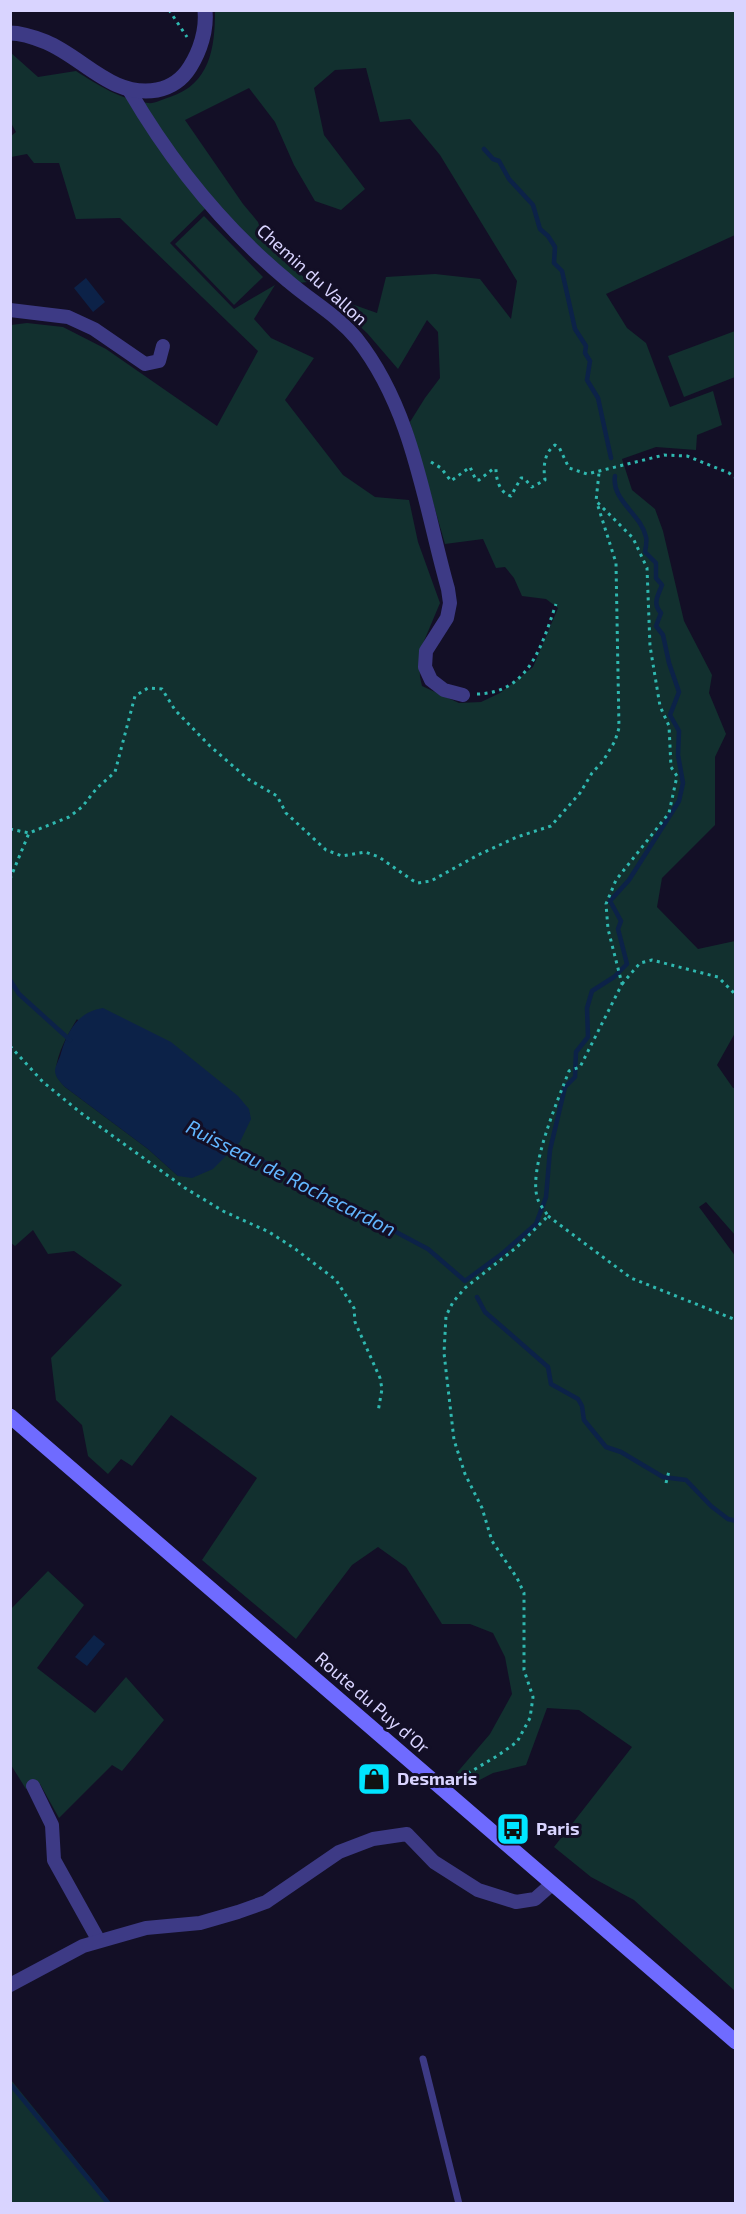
<svg xmlns="http://www.w3.org/2000/svg" width="746" height="2214" font-family="'Exo 2',sans-serif">
<style>
.green{fill:#12302f;fill-rule:evenodd}
.water{fill:#0c2248}
.lines{fill:none;stroke-linecap:round;stroke-linejoin:round}
.stream{stroke:#0c2248;stroke-width:4.5}
.path{stroke:#2fb8b0;stroke-width:3;stroke-dasharray:3 4.5;stroke-linecap:butt}
.service{stroke:#3d3a85;stroke-width:7}
.minor{stroke:#3d3a85;stroke-width:14}
.tertiary{stroke:#3d3a85;stroke-width:15}
.secondary{stroke:#6f6bff;stroke-width:15}
.labels{text-anchor:middle;stroke-width:6;stroke-linejoin:round;paint-order:stroke}
.street-label{font-size:18px;fill:#d9d4ff;stroke:#130f26}
.poi-label{font-size:18px;font-weight:bold;fill:#d9d4ff;stroke:#130f26;text-anchor:start}
.water-label{font-size:20px;font-style:italic;fill:#62b6ff;stroke:#130f26}
</style>
<rect width="100%" height="100%" fill="#130f26"/>
<g class="green">
<path d="M 215,11 L 735,11 L 735,235 L 606,294 L 627,328 L 646,343 L 670,407 L 713,391 L 722,425 L 697,435 L 696,450 L 656,447 L 622,459 L 632,490 L 655,509 L 663,531 L 684,621 L 712,675 L 709,693 L 726,734 L 715,757 L 715,825 L 662,878 L 657,907 L 698,949 L 735,941 L 735,1033 L 717,1065 L 733,1088 L 735,1088 L 735,1235 L 706,1202 L 699,1207 L 736,1257 L 735,1991 L 634,1900 L 591,1877 L 554,1847 L 632,1747 L 579,1710 L 547,1708 L 526,1765 L 493,1773 L 468,1786 L 455,1775 L 490,1734 L 512,1694 L 505,1657 L 493,1633 L 470,1624 L 442,1624 L 406,1567 L 378,1547 L 352,1565 L 296,1639 L 202,1560 L 257,1478 L 171,1415 L 132,1466 L 121,1459 L 108,1474 L 88,1456 L 82,1425 L 56,1400 L 51,1358 L 122,1285 L 74,1251 L 48,1254 L 33,1230 L 15,1246 L 11,1243 L 11,325 L 27,323 L 63,327 L 106,349 L 217,426 L 258,351 L 120,218 L 76,219 L 59,163 L 34,163 L 27,154 L 11,157 L 11,136 L 16,132 L 11,123 L 10,52 L 38,77 L 76,71 C 98,85 121,100 148,103 C 154,104 163,99 170,97 C 210,84 215,48 215,11 ZM 366,68 L 380,122 L 410,119 L 440,155 L 517,281 L 511,319 L 480,279 L 435,274 L 386,277 L 377,313 L 326,295 L 367,333 L 398,369 L 427,320 L 438,332 L 440,378 L 425,398 L 410,422 L 445,544 L 483,539 L 496,568 L 505,567 L 514,578 L 522,596 L 546,599 L 558,608 L 533,667 L 500,693 L 481,702 L 459,703 L 422,686 L 420,677 L 419,653 L 440,603 L 418,542 L 409,500 L 375,497 L 343,475 L 285,400 L 314,358 L 271,338 L 254,319 L 275,285 L 234,309 L 170,243 L 212,202 L 296,283 L 309,282 L 264,241 L 258,222 L 243,204 L 185,120 L 249,88 L 275,122 L 294,165 L 315,201 L 341,210 L 365,189 L 324,135 L 314,88 L 335,70 ZM 77,1019 L 178,1176 L 148,1149 L 65,1087 C 61,1082 55,1077 56,1070 C 57,1053 68,1034 77,1019 Z"/>
<path d="M 204,216 L 263,277 L 234,305 L 175,244 Z"/>
<path d="M 735,331 L 735,377 L 684,397 L 668,356 Z"/>
<path d="M 48,1571 L 84,1605 L 37,1668 L 95,1713 L 126,1677 L 164,1720 L 122,1771 L 112,1765 L 59,1818 L 40,1784 L 26,1789 L 11,1765 L 11,1609 Z"/>
<path d="M 11,2080 L 111,2203 L 11,2203 Z"/>
</g>
<g class="water">
<path d="M 86,278 L 105,302 L 93,312 L 74,288 Z"/>
<path d="M 103,1008 L 171,1042 L 238,1096 L 249,1109 L 251,1119 L 240,1142 L 213,1169 L 192,1178 L 178,1176 L 148,1149 L 65,1087 C 61,1083 55,1077 55,1071 C 55,1066 60,1058 61,1053 C 68,1030 78,1012 103,1008 Z"/>
<path d="M 94,1635 L 105,1644 L 87,1666 L 75,1657 Z"/>
</g>
<g class="lines">
<g class="stream">
<path d="M 484,149 L 493,159 L 499,161 L 509,179 L 533,205 L 540,229 L 548,236 L 555,247 L 554,263 L 562,271 L 575,329 L 586,346 L 585,353 L 590,361 L 587,380 L 598,398 L 611,458"/>
<path d="M 10,980 L 19,994 L 70,1040"/>
<path d="M 232,1145 L 428,1249 L 465,1281 L 503,1253 L 536,1224 L 546,1197 L 550,1150 L 565,1087 L 575,1077 L 576,1052 L 588,1037 L 587,1008 L 592,991 L 614,977 L 627,964 L 618,929 L 621,921 L 610,901 L 629,880 L 679,801 L 683,783 L 678,755 L 679,731 L 670,715 L 679,692 L 669,663 L 663,635 L 656,626 L 661,613 C 652,603 658,596 662,585 L 656,578 L 656,563 L 645,552 C 646,547 647,541 646,537 C 641,514 611,500 615,476"/>
<path d="M 477,1297 L 485,1312 L 548,1367 L 551,1384 L 578,1399 L 582,1406 L 584,1420 L 606,1447 L 621,1452 L 663,1477 L 686,1480 L 711,1506 L 728,1519 L 736,1521"/>
<path d="M 12,2086 L 109,2204"/>
</g>
<g class="path">
<path d="M 169,10 L 187,37"/>
<path d="M 431,462 L 441,468 L 451,481 L 470,467 L 476,480 L 479,480 L 493,469 L 496,469 C 496,480 500,493 511,496 L 521,478 L 524,478 L 532,487 L 545,480 C 543,467 544,453 555,445 L 559,447 L 569,468 L 587,474 L 664,455 L 687,456 L 729,473 L 736,478"/>
<path d="M 477,694 C 529,693 542,645 556,604"/>
<path d="M 10,829 L 29,833 L 69,817 L 82,807 L 97,788 L 115,772 L 135,696 L 148,688 L 162,689 L 175,710 L 210,746 L 248,779 L 277,796 L 286,813 L 326,850 L 342,856 L 365,852 L 379,857 L 412,880 L 418,883 L 431,881 L 478,855 L 517,837 L 551,826 L 580,793 L 592,773 L 603,761 L 615,741 L 619,728 L 616,563 L 597,503"/>
<path d="M 10,879 L 29,833"/>
<path d="M 622,984 L 640,963 L 652,960 L 718,977 L 736,995"/>
<path d="M 10,1046 L 43,1082 L 81,1113 L 185,1188 L 223,1211 L 269,1232 L 294,1248 L 336,1280 L 354,1308 L 355,1322 L 380,1378 L 382,1389 L 378,1412"/>
<path d="M 548,1216 L 631,1278 L 736,1320"/>
<path d="M 666,1483 L 669,1471"/>
<path d="M 455,1781 L 497,1756 L 517,1742 L 530,1718 L 533,1697 L 524,1670 L 524,1593 L 517,1578 L 492,1541 L 482,1508 L 465,1474 L 454,1440 L 444,1353 L 446,1316 L 453,1302 L 465,1288 L 517,1247 L 548,1216 C 545,1211 540,1205 538,1200 C 527,1171 558,1100 569,1071 L 580,1067 L 622,984 L 608,929 L 606,904 L 616,880 L 669,813 L 677,776 L 671,767 L 669,726 L 660,706 L 650,646 L 647,568 L 633,538 L 596,501 L 599,473"/>
</g>
<path class="service" d="M 423,2059 L 459,2204"/>
<g class="minor">
<path d="M 129,90 C 171,162 223,227 288,281 C 311,301 337,315 357,339 C 413,410 424,504 448,589 L 450,603 L 447,618 L 426,651 L 425,667 L 431,680 L 444,690 L 463,695"/>
<path d="M 10,310 L 68,317 L 94,329 L 145,364 L 159,361 L 163,346"/>
<path d="M 33,1786 L 52,1825 L 54,1860 L 99,1941"/>
<path d="M 10,1985 L 83,1946 L 146,1928 L 200,1923 L 238,1912 L 266,1902 L 339,1852 L 373,1839 L 407,1834 L 434,1862 L 478,1890 L 516,1902 L 535,1899 L 552,1884"/>
</g>
<path class="tertiary" d="M 10,33 C 21,33 36,38 46,42 C 84,58 112,98 157,90 C 172,87 182,80 190,67 C 200,51 207,30 205,10"/>
<path class="secondary" d="M 10,1416 L 736,2042"/>
</g>
<defs>
<g id="shop-square" transform="scale(1.725)"><rect x="-9" y="-9" width="18" height="18" rx="4" fill="#00e5ff" stroke="#130f26"/><path d="M-5-2.5h2.3a2.7 3.5 0 0 1 5.4 0H5L5.5 6h-11ZM-1.5-2.5h3a1.5 2.3 0 0 0-3 0Z" fill="#111"/></g>
<g id="bus-square" transform="scale(1.725)"><rect x="-9" y="-9" width="18" height="18" rx="4" fill="#00e5ff" stroke="#130f26"/><path d="M-5-6H5V4H4V6H2V4H-2V6H-4V4H-5ZM-3.5-4V0h7V-4ZM-3.5 1.2v1.5H-2V1.2ZM2 1.2v1.5H3.5V1.2Z" fill="#111"/></g>
</defs>
<g fill-rule="evenodd">
<use href="#shop-square" x="374" y="1779"/>
<use href="#bus-square" x="513" y="1829"/>
</g>
<g class="labels">
<g class="street-label">
<text transform="translate(312 275) rotate(42)" y="6">Chemin du Vallon</text>
<text transform="translate(372 1703) rotate(41)" y="6">Route du Puy d'Or</text>
</g>
<g class="poi-label">
<text x="397" y="1785">Desmaris</text>
<text x="536" y="1835">Paris</text>
</g>
<g class="water-label">
<text transform="translate(291 1178) rotate(27)" y="7">Ruisseau de Rochecardon</text>
</g>
</g>
<rect width="746" height="2214" fill="none" stroke="#d9d4ff" stroke-width="24"/>
</svg>
